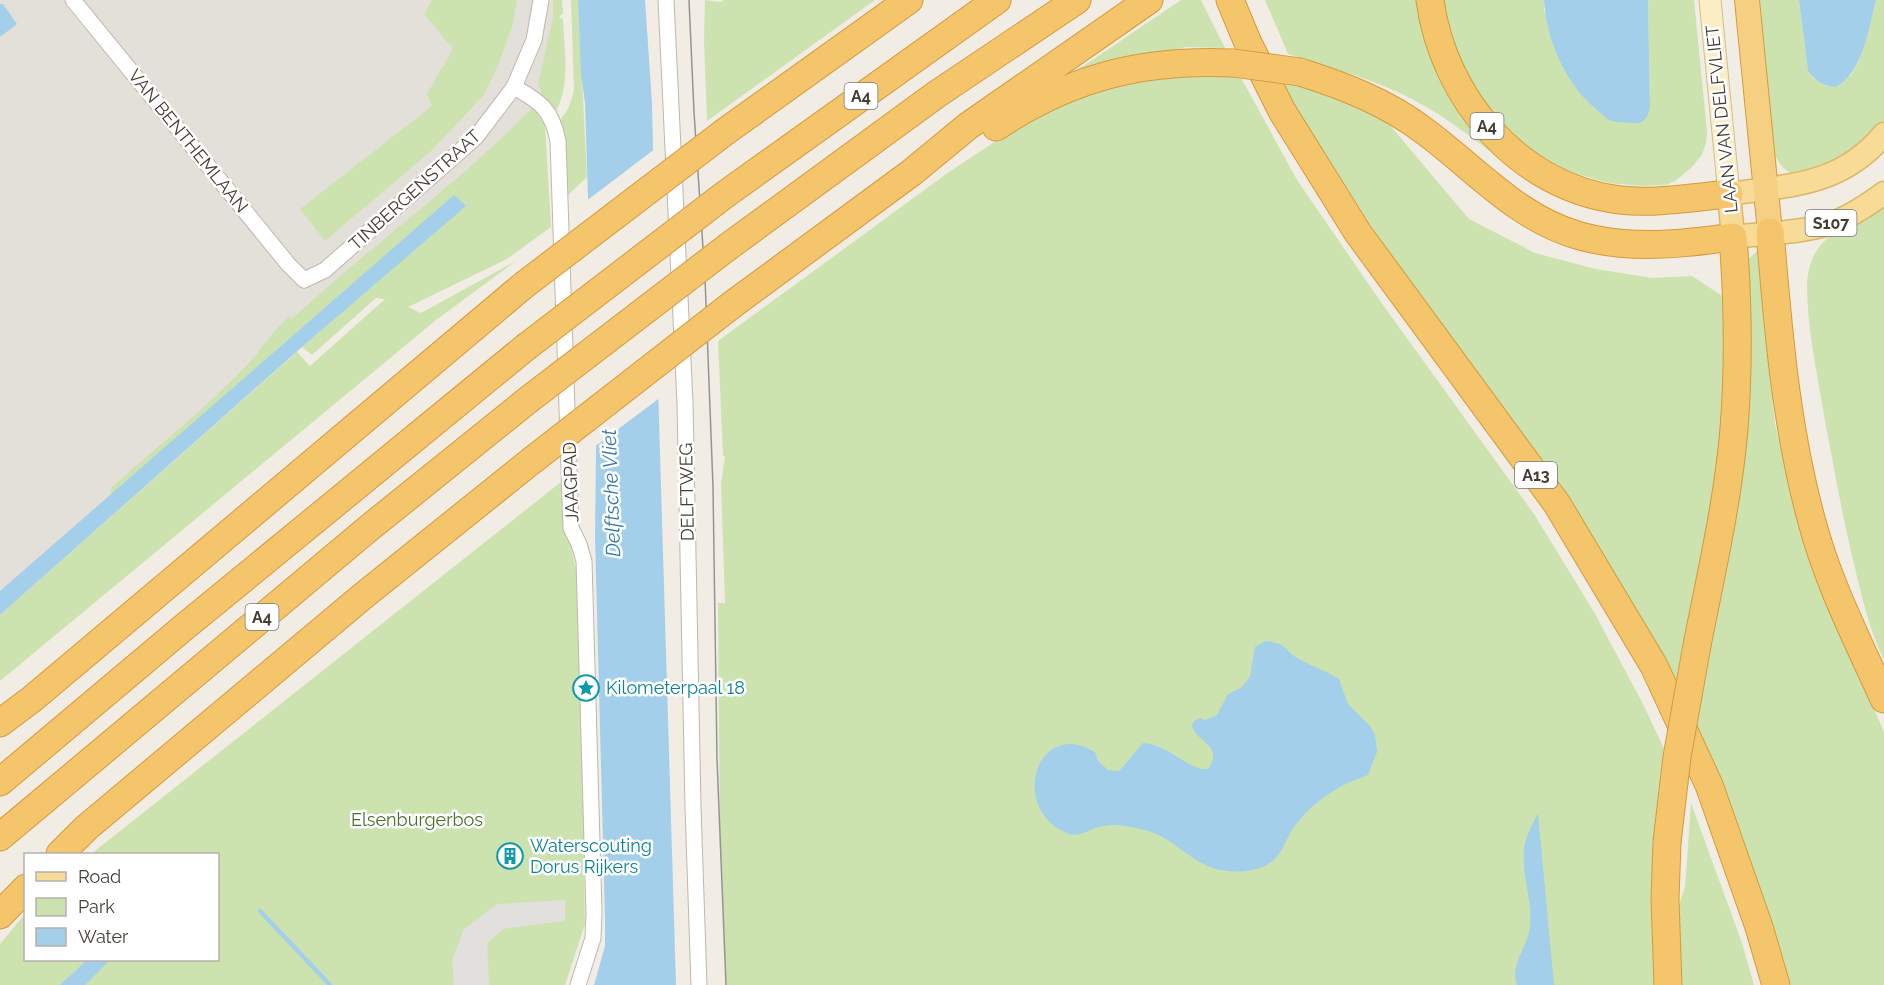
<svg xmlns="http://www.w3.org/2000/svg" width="1884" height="985" font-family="Raleway,sans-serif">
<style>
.industrial{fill:#e3dfd9}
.green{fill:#cce3af}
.parking{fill:#e2e0dc}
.water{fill:#a3cfeb}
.pier{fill:#f1ede4}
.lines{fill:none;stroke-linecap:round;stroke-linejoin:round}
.stream{stroke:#a3cfeb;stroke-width:4.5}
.minor-casing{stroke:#bfb7ab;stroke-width:17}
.secondary-casing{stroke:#cebf97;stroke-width:23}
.primary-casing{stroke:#dbb768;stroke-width:25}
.trunk-casing{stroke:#d39a3c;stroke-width:26}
.motorway-casing{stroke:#d39a3c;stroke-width:29}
.minor{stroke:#fff;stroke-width:15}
.secondary{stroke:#fbedc4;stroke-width:21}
.primary{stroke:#f8db97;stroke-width:22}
.trunk{stroke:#f6d082;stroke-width:24}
.motorway{stroke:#f5c56c;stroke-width:27}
.tram{stroke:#949494;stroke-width:1.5}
.motorway-bridge-casing{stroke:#d39a3c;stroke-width:29;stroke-linecap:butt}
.motorway-bridge{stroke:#f5c56c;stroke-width:27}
.labels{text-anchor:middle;stroke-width:5;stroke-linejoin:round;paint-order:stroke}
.shield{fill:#fff;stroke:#7b7772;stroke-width:1.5}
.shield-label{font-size:16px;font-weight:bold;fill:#433d35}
.street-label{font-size:18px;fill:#433d35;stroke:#fff}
.culture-label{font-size:18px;fill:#0d838f;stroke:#fff;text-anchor:start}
.park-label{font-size:18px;fill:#47702c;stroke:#fff}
.water-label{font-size:20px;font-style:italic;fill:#3578a7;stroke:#fff}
</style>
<rect width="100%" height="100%" fill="#f1ede4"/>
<path class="industrial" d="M 0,0 L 554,0 L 558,98 L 388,241 L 181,436 L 0,598 Z"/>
<g class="green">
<path d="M 432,0 L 517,0 L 513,24 L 499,63 L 484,95 L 431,151 L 325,241 L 300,209 L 432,106 L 427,94 L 453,49 L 424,14 Z"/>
<path d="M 553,0 L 562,0 L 563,13 L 559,17 L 563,19 C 564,47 571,89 555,112 L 542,95 L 538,83 L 553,18 Z"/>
<path d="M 571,0 L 578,0 L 587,177 L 566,197 L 559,122 L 568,109 L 574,91 Z"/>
<path d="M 705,0 L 720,2 L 724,0 L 875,0 L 707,121 L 704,41 Z"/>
<path d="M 1181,0 L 1201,0 L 1225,48 L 1186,47 L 1073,73 Z"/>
<path d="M 1265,0 L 1419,0 L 1494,147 L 1535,185 C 1493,155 1455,121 1410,98 C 1372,78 1328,68 1288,54 Z"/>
<path d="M 1442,0 L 1544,0 L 1544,11 L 1611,121 L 1624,122 L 1650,105 L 1648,0 L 1694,0 L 1707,132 L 1706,143 L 1702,155 L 1691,168 L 1675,181 L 1666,185 L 1644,186 L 1608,183 L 1567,171 L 1528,148 L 1496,118 L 1472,84 L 1453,46 Z"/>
<path d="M 1760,0 L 1799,0 L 1808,71 L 1813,78 L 1827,86 L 1851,75 L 1859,61 L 1876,0 L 1884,0 L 1884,126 L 1845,160 L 1797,176 C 1785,171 1780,166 1775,155 Z"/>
<path d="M 1197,73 L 1239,74 L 1297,180 L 1383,305 L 1534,514 L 1594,612 L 1643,704 L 1666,753 L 1656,985 L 726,985 L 720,840 L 718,603 L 725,603 L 721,484 L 725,456 L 723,456 L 718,341 L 949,172 L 1008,133 L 1071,99 L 1127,81 Z"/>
<path d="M 1277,78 L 1345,101 L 1388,123 L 1469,219 L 1535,253 L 1596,269 L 1652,278 L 1692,276 L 1721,295 L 1732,315 L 1715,487 L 1677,693 L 1541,464 L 1378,237 Z"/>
<path d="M 533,107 L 545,125 L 551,227 L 507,259 L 408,307 L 421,313 L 516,261 L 436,320 L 0,681 L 0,615 L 297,352 L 310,366 L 385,299 L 376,298 L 312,355 L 302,347 L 465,206 L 454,196 L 110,497 L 111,488 C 156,448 205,409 247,365 C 263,349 270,332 289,317 L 292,319 C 370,246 459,184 533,107 Z"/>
<path d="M 1884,205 L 1884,660 C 1869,629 1861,594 1853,560 C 1842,514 1834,468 1825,421 C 1818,377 1807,330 1807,285 C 1807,275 1810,264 1814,255 C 1827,230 1861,218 1884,205 Z"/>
<path d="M 1757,251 L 1775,424 L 1804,546 L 1884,732 L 1884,985 L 1791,985 L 1774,929 L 1709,759 L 1695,731 L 1745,262 Z"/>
<path d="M 561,482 L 562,485 L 565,482 C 565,514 569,543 577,573 L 585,856 L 584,875 L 585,924 L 565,985 L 0,985 L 0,944 L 25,914 L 26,960 L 218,960 L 218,854 L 91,854 Z"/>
<path d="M 1691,803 L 1742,943 L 1754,985 L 1678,985 L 1673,923 L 1685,887 Z"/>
</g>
<path class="parking" d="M 565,900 L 565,921 L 503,929 L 487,943 L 489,985 L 454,985 L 452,961 L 464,929 L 498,904 Z"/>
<g class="water">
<path d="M 578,0 L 645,0 L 652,103 L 658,386 L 676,985 L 594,985 L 605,946 L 605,920 L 595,537 L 596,451 L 585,103 L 581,74 Z"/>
<path d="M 1544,0 L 1648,0 L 1650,105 C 1649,117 1644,125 1631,123 C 1625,122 1618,123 1612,121 C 1607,120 1602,114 1597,110 C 1566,85 1546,39 1544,0 Z"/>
<path d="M 1799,0 L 1876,0 C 1868,29 1864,71 1836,87 C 1824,86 1815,81 1808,71 Z"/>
<path d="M 0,4 L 3,4 L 17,24 L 0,37 Z"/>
<path d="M 454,195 L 466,206 L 302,347 L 0,615 L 0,591 Z"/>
<path d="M 1266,641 C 1289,644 1284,651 1299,659 C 1312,666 1326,671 1339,679 L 1348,704 L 1370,726 L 1375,735 L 1377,752 L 1368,775 C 1341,784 1315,800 1297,823 C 1289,832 1286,844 1279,854 C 1266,873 1236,874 1216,869 C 1189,861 1173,838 1148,831 C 1135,828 1117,823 1103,826 C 1089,828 1079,840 1064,832 C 1009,805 1038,717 1095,752 L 1098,761 L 1108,770 L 1119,771 C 1128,762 1134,752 1143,743 C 1169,744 1188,771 1208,769 C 1225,746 1196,742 1192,726 L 1194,721 L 1200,718 L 1205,720 L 1217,715 L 1228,694 L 1242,687 L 1250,677 L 1255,647 Z"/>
<path d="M 1538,813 L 1554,985 L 1517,985 C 1510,966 1525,950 1529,932 C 1535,903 1519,872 1525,843 C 1528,832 1533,823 1538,813 Z"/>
<path d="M 87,960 L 110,960 L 85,985 L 60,985 Z"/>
</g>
<path class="pier" d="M 656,148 L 661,397 L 593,448 L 585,202 Z"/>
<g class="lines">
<path class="stream" d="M 260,911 L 330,985"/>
<g class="minor-casing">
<g id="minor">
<path d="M 73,0 L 288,264 L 304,280 L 325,270 L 476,137 L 514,87 L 534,40 L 541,0"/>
<path d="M 666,0 L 685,403 L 693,807 L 699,985"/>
<path d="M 514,87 C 541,102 552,110 558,141 L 571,528 L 579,544 L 584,561 L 594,913 L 593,938 L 578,985"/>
</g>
</g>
<g class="secondary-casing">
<path id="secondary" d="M 1710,0 L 1729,194"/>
</g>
<g class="primary-casing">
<path id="primary" d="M 1884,134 C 1841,186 1790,185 1729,194 L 1733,237 C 1766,233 1804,233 1835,222 C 1853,215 1869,204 1884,193"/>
</g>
<g class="trunk-casing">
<path id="trunk" d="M 1747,0 L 1770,232"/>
</g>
<g class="motorway-casing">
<g id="motorway">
<path d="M 1230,0 L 1248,43 L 1282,111 L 1358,233 L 1557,504 L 1654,666 L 1709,785 L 1759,927 L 1776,985"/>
<path d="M 1430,0 C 1443,98 1519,188 1620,200 C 1656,204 1694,197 1729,194"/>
<path d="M 1300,72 C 1344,86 1386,102 1423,130 C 1475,168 1516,218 1580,236 C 1629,250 1683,244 1733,237 C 1738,301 1739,365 1734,429 C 1728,500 1712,570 1698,640"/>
<path d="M 996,127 C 1071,77 1143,59 1233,63"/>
<path d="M 726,131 L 909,0"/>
<path d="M 727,193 L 997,0"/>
<path d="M 1770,232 C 1778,329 1786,428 1812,522 C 1828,583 1858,641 1884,699"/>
<path d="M 729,246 L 937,94 L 1077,0"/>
<path d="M 733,304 L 911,173 L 968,126 L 1149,0"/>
<path d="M 0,723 L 32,699 L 524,285"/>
<path d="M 0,782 L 183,628 L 526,347"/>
<path d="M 0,837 L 369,528 L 528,400"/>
<path d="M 1667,842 L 1665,899 L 1668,985"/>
<path d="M 60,854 L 86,828 L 363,596 L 530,462"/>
<path d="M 0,915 L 26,888"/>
</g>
</g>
<use href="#minor" class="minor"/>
<use href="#secondary" class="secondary"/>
<use href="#primary" class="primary"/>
<use href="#trunk" class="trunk"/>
<use href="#motorway" class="motorway"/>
<path class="tram" d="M 689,0 L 694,112 L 705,278 L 713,487 L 717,759 L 726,985"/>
<g class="motorway-bridge-casing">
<g id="motorway-bridge">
<path d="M 1233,63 L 1300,72"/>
<path d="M 524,285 L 726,131"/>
<path d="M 526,347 L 727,193"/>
<path d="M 528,400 L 729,246"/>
<path d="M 530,462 L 733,304"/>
<path d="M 1667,842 L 1677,757 L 1698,640"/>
</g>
</g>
<use href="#motorway-bridge" class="motorway-bridge"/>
</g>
<defs>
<g id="sight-ring" transform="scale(1.35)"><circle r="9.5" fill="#fff" stroke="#0f9aa8" stroke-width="1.5"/><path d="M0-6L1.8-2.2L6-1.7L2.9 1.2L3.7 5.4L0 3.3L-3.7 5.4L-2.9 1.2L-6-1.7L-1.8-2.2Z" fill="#0f9aa8"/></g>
<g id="building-ring" transform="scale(1.35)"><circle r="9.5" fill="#fff" stroke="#0f9aa8" stroke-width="1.5"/><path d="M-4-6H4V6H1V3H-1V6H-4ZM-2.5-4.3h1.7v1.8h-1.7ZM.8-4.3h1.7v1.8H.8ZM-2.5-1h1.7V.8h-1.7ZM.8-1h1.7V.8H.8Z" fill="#0f9aa8"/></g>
</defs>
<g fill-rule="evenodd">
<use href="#sight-ring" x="586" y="688"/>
<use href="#building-ring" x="510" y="856"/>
</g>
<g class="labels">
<g class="shield">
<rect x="844.5" y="83" width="33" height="26" rx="4.5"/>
<rect x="1470.5" y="113" width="33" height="26" rx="4.5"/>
<rect x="1805.5" y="210" width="51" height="26" rx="4.5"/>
<rect x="1515" y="462" width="42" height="26" rx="4.5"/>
<rect x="245.5" y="604" width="33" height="26" rx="4.5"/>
</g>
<g class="shield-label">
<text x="861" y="102">A4</text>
<text x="1487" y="132">A4</text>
<text x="1831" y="229">S107</text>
<text x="1536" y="481">A13</text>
<text x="262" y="623">A4</text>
</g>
<g class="street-label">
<text transform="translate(1722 119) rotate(-96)" y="6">LAAN VAN DELFVLIET</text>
<text transform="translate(188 141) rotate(51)" y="6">VAN BENTHEMLAAN</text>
<text transform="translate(415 190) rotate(-42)" y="6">TINBERGENSTRAAT</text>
<text transform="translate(571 482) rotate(-92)" y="6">JAAGPAD</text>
<text transform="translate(687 492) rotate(-91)" y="6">DELFTWEG</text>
</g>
<g class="culture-label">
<text x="606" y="694">Kilometerpaal 18</text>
<text x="530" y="852">Waterscouting<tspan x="530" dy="21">Dorus Rijkers</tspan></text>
</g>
<g class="park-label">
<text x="417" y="826">Elsenburgerbos</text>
</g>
<g class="water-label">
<text transform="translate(611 493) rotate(-92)" y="7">Delftsche Vliet</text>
</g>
</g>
<rect x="24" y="853" width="195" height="108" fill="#ffffff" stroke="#b4b1ae" stroke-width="1.5"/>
<rect x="36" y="872" width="30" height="9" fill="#f8db97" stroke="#b4b1ae" stroke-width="1.5"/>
<text x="78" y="883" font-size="18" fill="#433d35">Road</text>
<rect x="36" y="898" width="30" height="18" fill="#cce3af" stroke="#b4b1ae" stroke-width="1.5"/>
<text x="78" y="913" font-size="18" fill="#433d35">Park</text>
<rect x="36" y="928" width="30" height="18" fill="#a3cfeb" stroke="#b4b1ae" stroke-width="1.5"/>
<text x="78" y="943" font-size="18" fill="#433d35">Water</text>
</svg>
